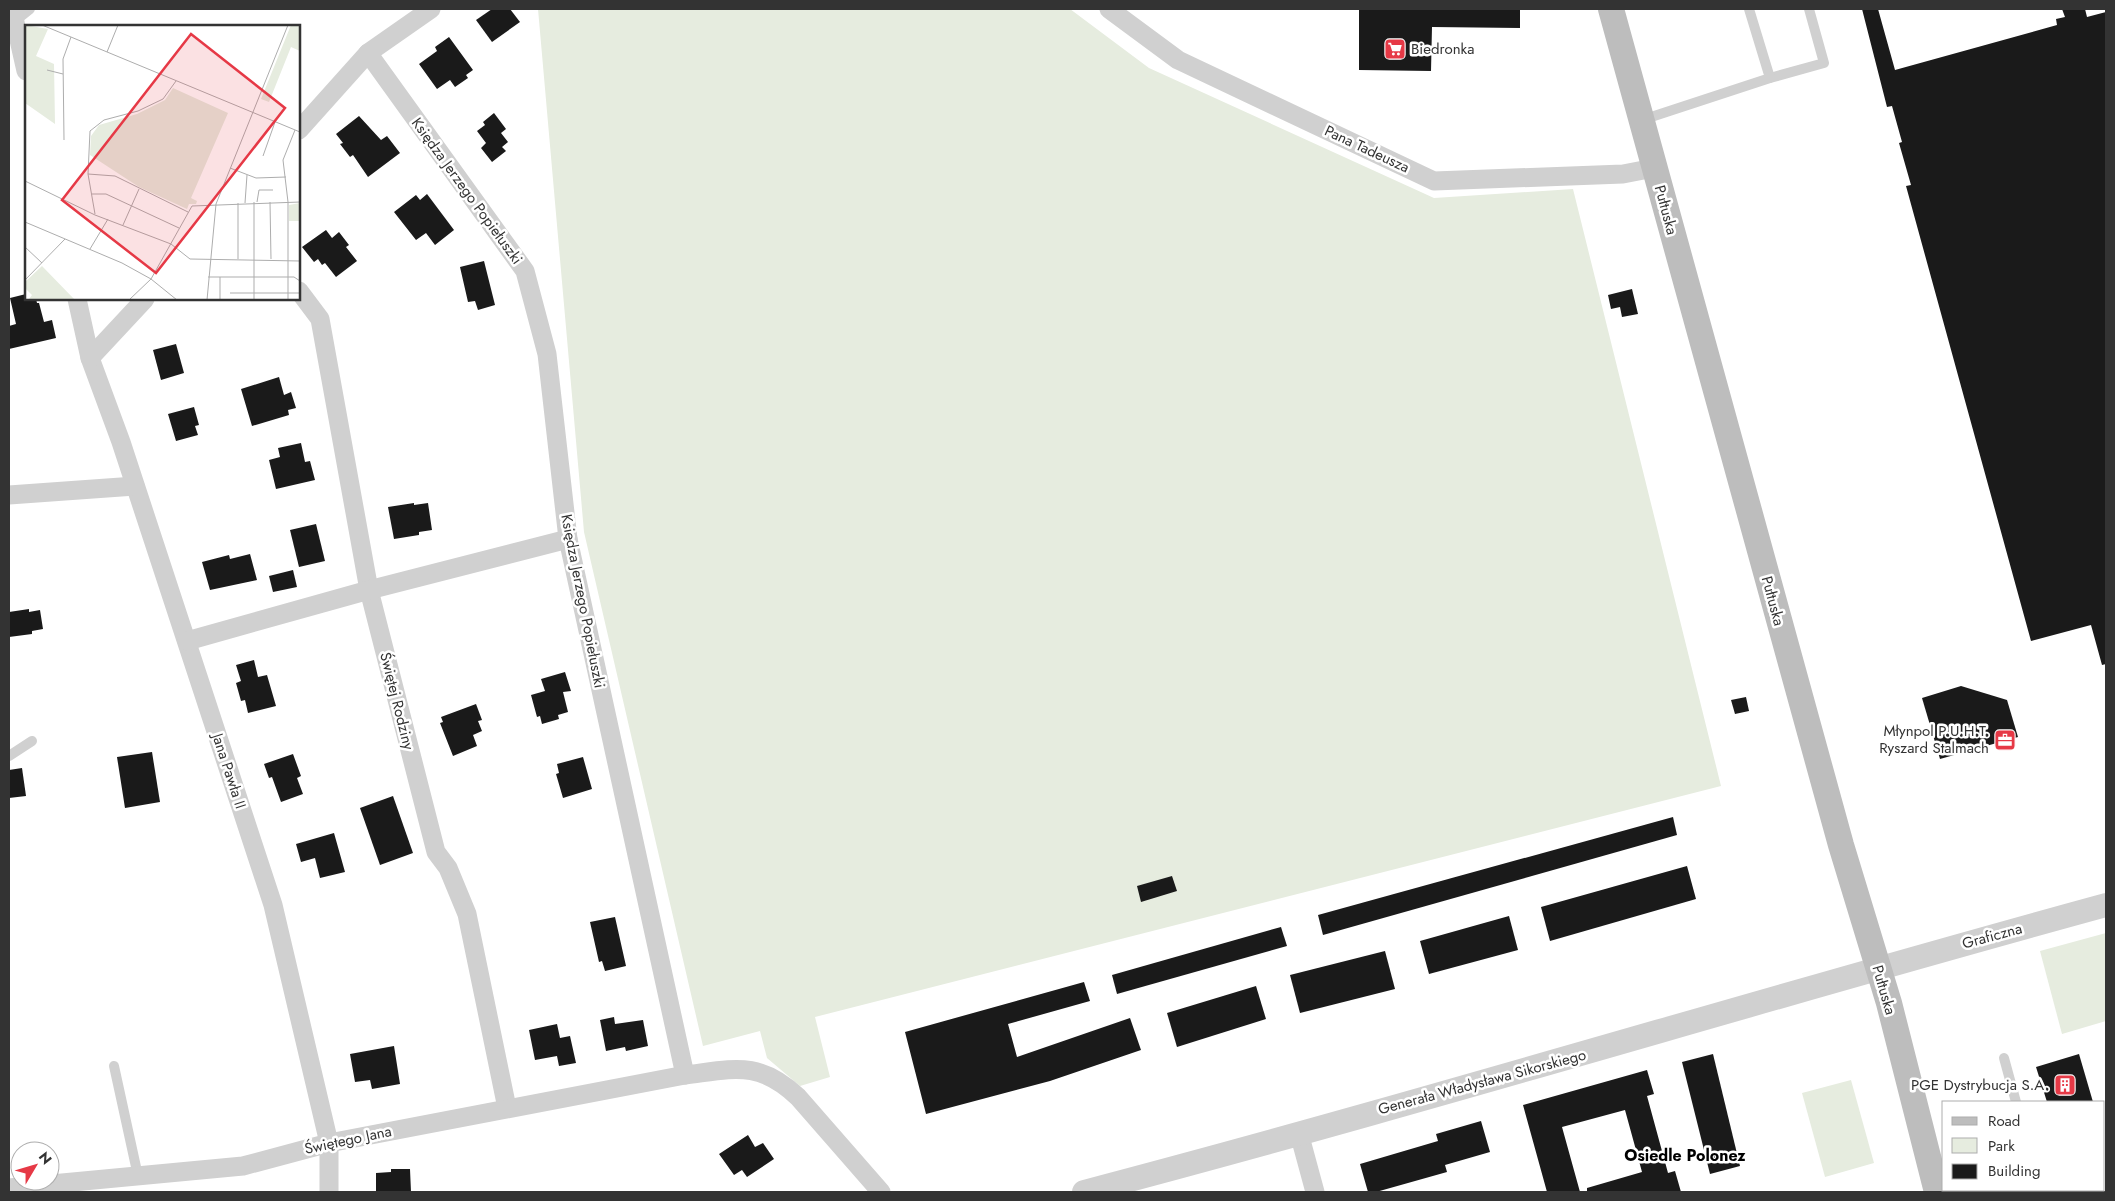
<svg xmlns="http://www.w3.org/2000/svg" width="2115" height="1201" font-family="Jost,sans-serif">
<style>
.green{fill:#e6ecdf}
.building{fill:#1a1a1a}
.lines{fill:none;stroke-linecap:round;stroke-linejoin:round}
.service{stroke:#d0d0d0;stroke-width:10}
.minor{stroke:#d0d0d0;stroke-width:19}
.tertiary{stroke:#d0d0d0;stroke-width:24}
.secondary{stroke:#bdbdbd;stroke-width:26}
.labels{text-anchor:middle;stroke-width:5;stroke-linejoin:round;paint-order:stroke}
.poi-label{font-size:15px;fill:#333;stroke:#fff;text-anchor:end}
.street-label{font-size:15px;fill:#333;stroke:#fff}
.neighbourhood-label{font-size:16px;font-weight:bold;fill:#000;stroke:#fff}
.inset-road{fill:none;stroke:#adadad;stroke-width:1}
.view{fill:#e63946;fill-opacity:0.15;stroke:#e63946;stroke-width:2.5}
.inset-edge{fill:none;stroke:#333;stroke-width:2.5}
</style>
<rect width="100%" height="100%" fill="#fff"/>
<g class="green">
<path d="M 538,9 L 1070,9 L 1149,68 L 1434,198 L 1573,189 L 1721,786 L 815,1017 L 830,1077 L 800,1086 L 767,1058 L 760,1031 L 703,1046 L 584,532 Z"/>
<path d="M 2106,933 L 2106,1021 L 2062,1034 L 2040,951 Z"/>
<path d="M 1851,1080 L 1874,1163 L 1825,1177 L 1802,1093 Z"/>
</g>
<g class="building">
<path d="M 492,9 L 510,9 L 520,22 L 492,42 L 476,20 Z"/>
<path d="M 1359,9 L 1520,9 L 1520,28 L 1432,27 L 1431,71 L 1359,70 Z"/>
<path d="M 1862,9 L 1878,9 L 1895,70 L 2057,25 L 2056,19 L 2065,17 L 2062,9 L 2085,9 L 2087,17 L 2106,12 L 2106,664 L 2102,665 L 2091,625 L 2031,641 L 1906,186 L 1911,185 L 1899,143 L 1902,142 L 1892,106 L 1887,107 Z"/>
<path d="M 449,37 L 473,70 L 466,75 L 468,78 L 455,87 L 450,80 L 437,89 L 419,64 L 437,51 L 435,47 Z"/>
<path d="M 494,113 L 506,129 L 501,133 L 508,142 L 502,147 L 506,151 L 492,162 L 481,148 L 486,143 L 477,131 L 485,125 L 483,122 Z"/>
<path d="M 359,116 L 381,140 L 387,136 L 400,153 L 368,177 L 353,155 L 350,157 L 340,144 L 343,143 L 336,134 Z"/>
<path d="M 427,194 L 454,230 L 435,245 L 426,233 L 416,240 L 394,212 L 416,195 L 420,200 Z"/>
<path d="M 326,230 L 332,238 L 339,232 L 349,245 L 346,247 L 357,261 L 336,277 L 325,263 L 322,265 L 318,259 L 314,262 L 302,247 Z"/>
<path d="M 484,261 L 495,305 L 478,310 L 475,301 L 468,302 L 460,267 Z"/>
<path d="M 1632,289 L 1638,314 L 1622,317 L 1620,307 L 1611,309 L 1608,295 Z"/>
<path d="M 26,294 L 26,299 L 36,299 L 37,303 L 39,303 L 44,322 L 52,320 L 56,338 L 9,349 L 9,326 L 16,324 L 10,298 Z"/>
<path d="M 176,344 L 184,373 L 161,380 L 153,350 Z"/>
<path d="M 279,377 L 284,395 L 291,392 L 296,408 L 288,410 L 289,415 L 252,426 L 241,389 Z"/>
<path d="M 194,407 L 199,425 L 195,426 L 198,435 L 176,441 L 168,414 Z"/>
<path d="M 301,443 L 305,462 L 310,461 L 315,480 L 276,489 L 269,460 L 280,457 L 278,448 Z"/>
<path d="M 414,503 L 414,505 L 428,503 L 432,530 L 419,532 L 419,535 L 394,539 L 388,507 Z"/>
<path d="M 316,524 L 325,561 L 299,567 L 290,530 Z"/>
<path d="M 250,554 L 257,580 L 210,590 L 202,562 L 229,555 L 230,559 Z"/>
<path d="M 293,570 L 297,587 L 273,592 L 269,576 Z"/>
<path d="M 29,609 L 29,612 L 40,610 L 43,629 L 32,631 L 32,634 L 9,637 L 9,612 Z"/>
<path d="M 254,660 L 258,677 L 267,675 L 276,706 L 248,713 L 245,700 L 241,701 L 236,683 L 241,681 L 236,665 Z"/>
<path d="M 565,672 L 571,691 L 563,692 L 568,712 L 558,715 L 559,719 L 542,724 L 540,716 L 537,717 L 531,695 L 545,691 L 541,679 Z"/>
<path d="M 1961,686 L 2007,700 L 2018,737 L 1940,759 L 1922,698 Z"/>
<path d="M 1746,697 L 1749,711 L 1735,714 L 1731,700 Z"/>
<path d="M 476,704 L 482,720 L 478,721 L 482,731 L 473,735 L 477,746 L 453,756 L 440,723 L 443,722 L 441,717 Z"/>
<path d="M 152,752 L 160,802 L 125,808 L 117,757 Z"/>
<path d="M 293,754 L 301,776 L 297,778 L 303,794 L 281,802 L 272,777 L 269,778 L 264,764 Z"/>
<path d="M 583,757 L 592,789 L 563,798 L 556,774 L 559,773 L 557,764 Z"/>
<path d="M 22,768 L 26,796 L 9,798 L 9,770 Z"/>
<path d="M 393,796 L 413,853 L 380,865 L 360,808 Z"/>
<path d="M 1673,817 L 1677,835 L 1323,935 L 1318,915 Z"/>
<path d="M 334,833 L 345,872 L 320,878 L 315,858 L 301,862 L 296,844 Z"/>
<path d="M 1687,866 L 1696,899 L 1550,941 L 1541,907 Z"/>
<path d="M 1172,876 L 1177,891 L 1141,902 L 1137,886 Z"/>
<path d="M 1509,916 L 1518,950 L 1429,974 L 1420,941 Z"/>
<path d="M 615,917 L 626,966 L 605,971 L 602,961 L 599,962 L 590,922 Z"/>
<path d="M 1281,927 L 1287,946 L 1117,994 L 1112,975 Z"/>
<path d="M 1385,951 L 1395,989 L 1300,1013 L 1290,975 Z"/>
<path d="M 1084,982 L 1090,1001 L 1008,1024 L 1017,1057 L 1130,1018 L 1141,1050 L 1050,1081 L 926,1114 L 905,1032 Z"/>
<path d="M 1256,986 L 1266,1019 L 1177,1047 L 1167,1013 Z"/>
<path d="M 614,1017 L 615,1024 L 643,1020 L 648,1046 L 626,1051 L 625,1047 L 606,1051 L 600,1020 Z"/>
<path d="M 557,1024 L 560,1038 L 570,1036 L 576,1063 L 559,1066 L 557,1056 L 535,1060 L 529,1030 Z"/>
<path d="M 394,1046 L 400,1084 L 372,1089 L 370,1080 L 355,1082 L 350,1054 Z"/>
<path d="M 1713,1054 L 1740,1166 L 1710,1174 L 1682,1062 Z"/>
<path d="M 2079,1054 L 2093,1102 L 2047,1102 L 2036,1067 Z"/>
<path d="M 1647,1070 L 1654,1094 L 1647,1096 L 1668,1173 L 1675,1171 L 1681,1192 L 1587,1192 L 1587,1188 L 1642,1172 L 1625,1110 L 1562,1127 L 1580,1192 L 1547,1192 L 1523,1105 Z"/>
<path d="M 1481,1121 L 1490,1152 L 1445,1165 L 1447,1172 L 1376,1192 L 1368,1192 L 1360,1164 L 1438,1141 L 1436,1134 Z"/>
<path d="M 748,1135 L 755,1147 L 763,1143 L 774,1159 L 747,1177 L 742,1170 L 734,1175 L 719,1154 Z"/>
<path d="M 391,1169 L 410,1169 L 411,1192 L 376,1192 L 376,1173 L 391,1172 Z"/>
</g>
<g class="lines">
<g class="service">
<path d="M 15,21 L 30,9"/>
<path d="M 1770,78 L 1824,63 L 1809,9"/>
<path d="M 1642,120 L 1770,78 L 1749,9"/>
<path d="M 9,756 L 32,741"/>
<path d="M 2004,1058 L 2016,1102"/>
<path d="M 114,1066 L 138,1176"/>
<path d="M 2041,1190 L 2042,1192"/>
</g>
<g class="minor">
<path d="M 12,9 L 26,71"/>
<path d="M 1109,9 L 1178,60 L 1434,181 L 1623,174 L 1654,168"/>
<path d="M 368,53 L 525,271 L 547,354 L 568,539 L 685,1075"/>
<path d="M 299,130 L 368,53 L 431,9"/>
<path d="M 299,291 L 320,319 L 369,590 L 436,852 L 448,868 L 467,914 L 507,1108"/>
<path d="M 77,299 L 90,358 L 121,442 L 273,905 L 329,1143 L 329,1192"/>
<path d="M 90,358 L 145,299"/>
<path d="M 9,495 L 135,486"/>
<path d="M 187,641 L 369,590 L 568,539"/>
<path d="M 1299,1133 L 1315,1192"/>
<path d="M 9,1188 L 243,1166 L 329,1143 L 685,1075 C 734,1069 759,1060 798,1097 L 881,1192"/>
</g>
<path class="tertiary" d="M 1084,1192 C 1426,1102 1765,998 2106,905"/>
<path class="secondary" d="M 1611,9 L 1841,845 L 1889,1003 L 1937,1192"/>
</g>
<defs>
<g id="supermarket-square" transform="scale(1.125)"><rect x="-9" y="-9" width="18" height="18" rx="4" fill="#e63946" stroke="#fff"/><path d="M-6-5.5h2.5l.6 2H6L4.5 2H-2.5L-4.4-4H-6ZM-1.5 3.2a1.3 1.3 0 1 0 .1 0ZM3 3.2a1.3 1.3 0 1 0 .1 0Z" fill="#fff"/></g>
<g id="office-square" transform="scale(1.125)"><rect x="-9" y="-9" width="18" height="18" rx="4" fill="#e63946" stroke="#fff"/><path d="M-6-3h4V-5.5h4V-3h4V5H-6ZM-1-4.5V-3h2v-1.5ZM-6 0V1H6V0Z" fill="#fff"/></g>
<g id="building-square" transform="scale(1.125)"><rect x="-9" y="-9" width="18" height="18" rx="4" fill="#e63946" stroke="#fff"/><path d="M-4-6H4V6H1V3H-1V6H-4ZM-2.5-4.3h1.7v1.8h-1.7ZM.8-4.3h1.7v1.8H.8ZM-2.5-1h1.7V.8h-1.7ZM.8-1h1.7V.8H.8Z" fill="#fff"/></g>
</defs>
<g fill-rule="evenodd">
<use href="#supermarket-square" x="1395" y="49"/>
<use href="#office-square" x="2005" y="740"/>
<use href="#building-square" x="2065" y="1085"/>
</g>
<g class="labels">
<g class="poi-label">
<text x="1411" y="54" text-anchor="start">Biedronka</text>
<text x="1989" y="736">Młynpol P.U.H.T.<tspan x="1989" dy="17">Ryszard Stalmach</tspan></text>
<text x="2049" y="1090">PGE Dystrybucja S.A.</text>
</g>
<g class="street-label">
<text transform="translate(1367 149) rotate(25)" y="5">Pana Tadeusza</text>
<text transform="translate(467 191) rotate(54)" y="5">Księdza Jerzego Popiełuszki</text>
<text transform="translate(1666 210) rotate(75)" y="5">Pułtuska</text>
<text transform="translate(583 601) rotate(79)" y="5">Księdza Jerzego Popiełuszki</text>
<text transform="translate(1773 601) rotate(75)" y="5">Pułtuska</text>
<text transform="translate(397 701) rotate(76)" y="5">Świętej Rodziny</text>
<text transform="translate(229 771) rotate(72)" y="5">Jana Pawła II</text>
<text transform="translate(1992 936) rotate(-15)" y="5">Graficzna</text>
<text transform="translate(1884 990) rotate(74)" y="5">Pułtuska</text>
<text transform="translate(1482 1082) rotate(-15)" y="5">Generała Władysława Sikorskiego</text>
<text transform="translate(348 1140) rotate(-12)" y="5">Świętego Jana</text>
</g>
<g class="neighbourhood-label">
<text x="1685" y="1161">Osiedle Polonez</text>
</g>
</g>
<g transform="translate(25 25)">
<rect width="275" height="275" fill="#fff"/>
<path d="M 0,0 L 23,4 L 11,31 L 29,39 L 30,99 L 0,78 ZM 266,0 L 275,1 L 275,26 L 266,22 L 244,77 L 236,74 ZM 148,63 L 203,88 L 166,173 L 172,176 L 171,179 L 164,179 L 162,184 L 114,162 L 65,130 L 66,111 L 74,100 L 112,89 L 140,75 ZM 275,178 L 275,196 L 264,196 L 264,180 ZM 17,241 L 50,275 L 4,274 L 7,270 L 0,263 L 0,257 Z" fill="#e6ecdf"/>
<path class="inset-road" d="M 17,0 L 275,107M 82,27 L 93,0M 22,45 L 38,49M 39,115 L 38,34 L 46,12M 238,131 L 250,97M 205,143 L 231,153 L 261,152M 63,149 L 90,151 L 163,187M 0,156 L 70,190 L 146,219 L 165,234 L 275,236M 67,169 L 81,169 L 154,203M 229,177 L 229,275M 232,177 L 234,165 L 248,165M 245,177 L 246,234M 213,178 L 213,234M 220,178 L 222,150M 70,189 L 63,149 L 65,106 L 79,95 L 113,86 L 138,74 L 151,56M 0,197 L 97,238 L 126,254 L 152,275M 98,200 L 114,164M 0,222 L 17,238M 65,224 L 83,194M 183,252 L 269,252 L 275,256M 195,252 L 195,275M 0,255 L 40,214M 205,268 L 275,268M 104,275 L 126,254 L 167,181 L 275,177M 182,275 L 191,179 L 263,0M 263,275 L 263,177 L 258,135 L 270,105"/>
<path class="view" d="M 166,9 L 260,83 L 131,248 L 37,175 Z"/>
<rect width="275" height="275" class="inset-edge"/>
</g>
<rect width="2115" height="1201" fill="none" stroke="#333333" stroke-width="20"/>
<rect x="1942" y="1101" width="162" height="90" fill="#ffffff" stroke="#adadad"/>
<rect x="1952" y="1117" width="25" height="8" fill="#bdbdbd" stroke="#adadad"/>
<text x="1988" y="1126" font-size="15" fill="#333333">Road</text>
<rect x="1952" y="1138" width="25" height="15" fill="#e6ecdf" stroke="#adadad"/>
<text x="1988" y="1151" font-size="15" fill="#333333">Park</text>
<rect x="1952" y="1164" width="25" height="15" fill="#1a1a1a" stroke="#adadad"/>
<text x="1988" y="1176" font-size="15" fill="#333333">Building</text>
<g transform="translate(35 1166) rotate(52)"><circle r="24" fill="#ffffff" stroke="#adadad"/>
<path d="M0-4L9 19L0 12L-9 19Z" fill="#e63946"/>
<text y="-8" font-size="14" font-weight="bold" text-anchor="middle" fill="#333333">N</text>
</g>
</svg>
